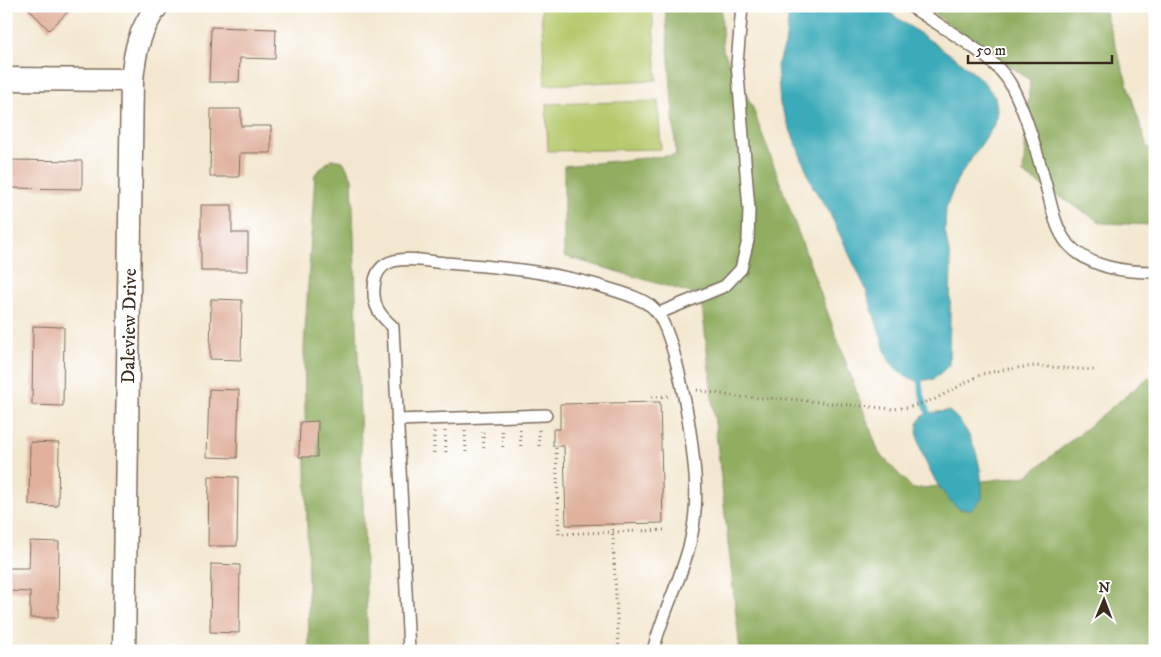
<svg xmlns="http://www.w3.org/2000/svg" width="1161" height="657" font-family="'IM FELL DW Pica',serif">
<style>
.green{fill:#b6c96c;stroke:#787a45}
.forest{fill:#90ad60;stroke:#666c3f}
.water{fill:#3baab9;stroke:#3b6a6c}
.lines{fill:none;stroke-linecap:round;stroke-linejoin:round}
.stream{stroke:#3baab9;stroke-width:5.5}
.building{fill:#e0b19d}
.service-casing{stroke:#7b6c5c;stroke-width:14}
.minor-casing{stroke:#7b6c5c;stroke-width:25}
.path{stroke:#7b6c5c;stroke-width:3;stroke-dasharray:1 4;stroke-linecap:butt}
.service{stroke:#fff;stroke-width:11}
.minor{stroke:#fff;stroke-width:22}
.labels{text-anchor:middle;stroke-width:4.5;stroke-linejoin:round;paint-order:stroke}
.street-label{font-size:19px;fill:#3b2a1e;stroke:#fff}
</style>
<rect width="100%" height="100%" fill="#fff"/>
<filter id="ink" filterUnits="userSpaceOnUse"><feTurbulence type="fractalNoise" baseFrequency=".02" numOctaves="2"/><feDisplacementMap in="SourceGraphic" scale="10" xChannelSelector="R" yChannelSelector="G"/><feConvolveMatrix kernelMatrix="1 2 1 2 8 2 1 2 1" color-interpolation-filters="sRGB"/></filter>
<filter id="wash" filterUnits="userSpaceOnUse"><feTurbulence type="fractalNoise" baseFrequency=".0096" numOctaves="4" result="noise"/><feDisplacementMap in="SourceGraphic" scale="20" xChannelSelector="R" yChannelSelector="G"/><feGaussianBlur stdDeviation="1.12" result="paint"/><feColorMatrix in="noise" values="0 0 0 0 0 0 0 0 0 0 0 0 0 0 0 0 0 1.4 0 .05"/><feComposite in="paint" operator="in"/></filter>
<g filter="url(#wash)">
<rect width="100%" height="100%" fill="#f3e7cf"/>
<g class="green">
<path d="M 541,6 L 652,6 L 657,80 L 545,85 Z"/>
<path d="M 658,101 L 661,149 L 548,151 L 546,104 Z"/>
</g>
<g class="forest">
<path d="M 665,6 L 721,6 L 723,50 L 752,106 L 879,453 L 913,489 L 1027,476 L 1148,378 L 1155,377 L 1155,651 L 740,651 L 701,296 L 564,256 L 564,166 L 676,155 Z"/>
<path d="M 923,6 L 1103,6 L 1147,147 L 1155,149 L 1155,225 L 1102,223 L 1023,174 L 1030,80 Z"/>
<path d="M 331,159 L 343,161 L 352,178 L 368,651 L 309,651 L 309,645 L 304,348 L 315,174 Z"/>
</g>
<g class="water">
<path d="M 790,6 L 880,6 L 957,59 L 983,81 L 995,97 L 997,109 L 995,124 L 957,180 L 946,208 L 945,231 L 951,262 L 949,365 L 934,379 L 917,381 L 900,373 L 888,359 L 865,287 L 828,210 L 813,187 L 780,104 L 777,65 L 785,45 Z"/>
<path d="M 949,411 C 975,431 983,469 982,499 L 971,510 C 967,509 963,510 960,509 C 941,500 904,432 922,417 C 929,411 940,412 949,411 Z"/>
</g>
<g class="lines">
<path class="stream" d="M 919,374 L 921,392 L 930,418"/>
</g>
<g id="blocks">
<g class="building">
<path d="M 30,6 L 74,6 L 49,30 L 28,8 Z"/>
<path d="M 211,27 L 276,29 L 275,59 L 240,58 L 239,82 L 209,82 Z"/>
<path d="M 211,109 L 241,109 L 241,126 L 271,126 L 271,153 L 240,153 L 239,177 L 210,177 Z"/>
<path d="M 8,160 L 82,161 L 82,189 L 8,188 Z"/>
<path d="M 201,205 L 232,205 L 232,233 L 248,233 L 248,271 L 201,271 Z"/>
<path d="M 211,299 L 242,300 L 241,360 L 210,359 Z"/>
<path d="M 33,326 L 64,327 L 63,406 L 32,405 Z"/>
<path d="M 209,389 L 239,390 L 237,458 L 207,457 Z"/>
<path d="M 660,402 L 663,523 L 566,525 L 564,446 L 553,446 L 553,429 L 560,429 L 560,404 Z"/>
<path d="M 318,421 L 317,457 L 299,457 L 300,422 Z"/>
<path d="M 30,442 L 59,443 L 58,506 L 29,505 Z"/>
<path d="M 209,476 L 238,477 L 237,546 L 208,546 Z"/>
<path d="M 30,541 L 59,542 L 58,618 L 30,618 L 30,592 L 9,591 L 9,568 L 29,568 Z"/>
<path d="M 211,564 L 240,565 L 239,633 L 210,632 Z"/>
</g>
</g>
</g>
<g filter="url(#ink)">
<use href="#blocks" fill-opacity="0" stroke="#7b6c5c" stroke-width="1"/>
<g class="lines">
<g class="service-casing">
<g id="service">
<path d="M 910,6 C 938,25 996,56 1011,85 C 1027,115 1036,150 1045,182 C 1051,202 1054,227 1067,243 C 1089,268 1124,272 1155,272"/>
<path d="M 659,313 L 725,286 L 741,269 L 748,240 L 749,209 L 737,63 L 742,6"/>
<path d="M 397,420 L 546,415"/>
<path d="M 409,651 L 393,327 C 380,315 373,307 374,289 C 375,249 417,260 445,263 C 503,267 558,272 613,290 C 626,294 640,298 651,306 C 675,324 691,431 694,464 C 697,490 696,518 690,543 C 681,580 662,614 653,651"/>
</g>
</g>
<g class="minor-casing">
<g id="minor">
<path d="M 6,79 L 132,80"/>
<path d="M 124,651 L 132,80 C 135,49 139,32 157,6"/>
</g>
</g>
<g class="path">
<path d="M 697,390 L 738,397 L 788,399 L 893,409 L 910,407 L 935,399 L 982,374 L 1007,369 L 1035,366 L 1094,370"/>
<path d="M 652,397 L 669,396"/>
<path d="M 520,430 L 521,450"/>
<path d="M 539,430 L 539,449"/>
<path d="M 445,431 L 446,453"/>
<path d="M 465,431 L 466,452"/>
<path d="M 502,431 L 503,450"/>
<path d="M 434,432 L 434,454"/>
<path d="M 483,432 L 484,451"/>
<path d="M 556,448 L 559,534 L 665,530"/>
<path d="M 612,524 L 619,651"/>
</g>
<use href="#service" class="service"/>
<use href="#minor" class="minor"/>
</g>
</g>
<g class="labels">
<g class="street-label">
<text transform="translate(128 326) rotate(-89)" y="7">Daleview Drive</text>
</g>
</g>
<rect width="1161" height="657" fill="none" stroke="#fff" stroke-width="25"/>
<g transform="translate(1104 600) rotate(1)" stroke="#ffffff" stroke-width="4" paint-order="stroke">
<path d="M0-4L9 19L0 12L-9 19Z" fill="#3b2a1e"/>
<text y="-8" font-size="14" font-weight="bold" text-anchor="middle" fill="#3b2a1e">N</text>
</g>
<path d="M968 55v8h144v-8" fill="none" stroke="#3b2a1e" stroke-width="2.5"/>
<text x="976" y="55" font-size="15" fill="#3b2a1e" stroke="#ffffff" stroke-width="4" paint-order="stroke">50 m</text>
</svg>
